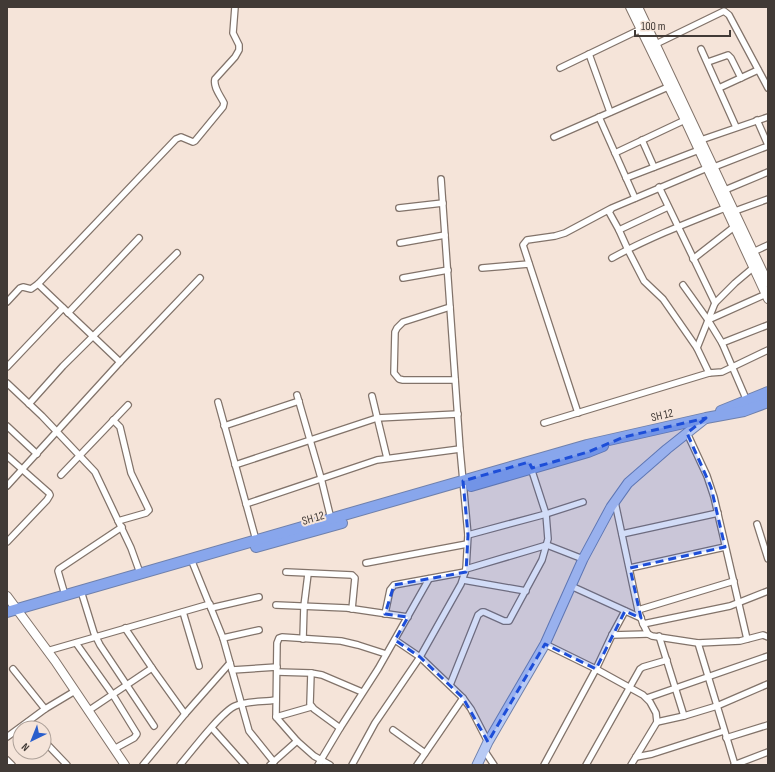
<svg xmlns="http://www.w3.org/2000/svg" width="775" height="772" font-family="'Sofia Sans Condensed',sans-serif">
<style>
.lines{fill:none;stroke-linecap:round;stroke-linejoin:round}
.street-casing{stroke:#82736a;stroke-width:8}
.secondary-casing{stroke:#82736a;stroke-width:10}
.primary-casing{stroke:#6f80ac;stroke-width:11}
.highway-casing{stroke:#6f80ac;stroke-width:12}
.street{stroke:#fff;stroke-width:5.5}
.secondary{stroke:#fff;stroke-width:8}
.primary{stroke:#b8caf4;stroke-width:9}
.highway{stroke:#88a6ec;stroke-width:10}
.marked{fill:#1d4ed8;fill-opacity:0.2;stroke:#1d4ed8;stroke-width:3;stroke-dasharray:8 5;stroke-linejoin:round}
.labels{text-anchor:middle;stroke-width:4;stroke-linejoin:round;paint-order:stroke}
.street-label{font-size:12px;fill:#413a36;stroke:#f5e4d9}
</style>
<rect width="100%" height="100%" fill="#f5e4d9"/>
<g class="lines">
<g class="street-casing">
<g id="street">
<path d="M 656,44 L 724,11 L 729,15 L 768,88"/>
<path d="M 701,49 L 736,127"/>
<path d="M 589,54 L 610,112"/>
<path d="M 708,62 L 728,55 L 731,58 L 741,78"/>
<path d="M 560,68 L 641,29"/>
<path d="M 719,88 L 758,70"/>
<path d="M 599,117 L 635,198"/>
<path d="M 757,120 L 768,145"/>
<path d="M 554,137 L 668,87"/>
<path d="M 642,140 L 654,167"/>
<path d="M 698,141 L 768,117"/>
<path d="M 615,153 L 685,120"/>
<path d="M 714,167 L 768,146"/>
<path d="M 626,178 L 699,150"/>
<path d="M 659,187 L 715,303"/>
<path d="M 725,190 L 768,172"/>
<path d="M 399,208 L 443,203"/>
<path d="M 735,211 L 768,199"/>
<path d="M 619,230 L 668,207"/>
<path d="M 400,243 L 445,235"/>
<path d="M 753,252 L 768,245"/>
<path d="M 612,258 C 648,238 687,223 725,208"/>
<path d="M 693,259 L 734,227 L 737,225"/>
<path d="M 754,267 L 735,283 L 715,303 L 697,348 L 709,373 L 722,372 L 768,350"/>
<path d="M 482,268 L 529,264"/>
<path d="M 403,278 L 448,270"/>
<path d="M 38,284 L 120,362"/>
<path d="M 683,285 L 708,320 L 722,343 L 747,401"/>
<path d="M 7,302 L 20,288 L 23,287 L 31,289 L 38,284 L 176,139 L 181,137 L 193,142 L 195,141 L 223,107 L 224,103 C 220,95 213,87 215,79 L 235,57 L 239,50 L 239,45 L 233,33 L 235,7"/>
<path d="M 450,307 L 403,322 L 397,328 L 395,332 L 394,373 L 399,379 L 403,380 L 455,380"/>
<path d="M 68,313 L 139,238"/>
<path d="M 708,320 L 766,294"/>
<path d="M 722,343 L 768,325"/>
<path d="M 697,348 L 663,299 L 644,281 L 628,250 L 619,230 L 609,212 L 612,208 L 707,168"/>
<path d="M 7,367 L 63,308"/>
<path d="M 7,383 L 42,416 L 95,472 L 131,548 L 140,573"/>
<path d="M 297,395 L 321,478 L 331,519"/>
<path d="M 372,396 L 387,458"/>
<path d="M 218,402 L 256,540"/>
<path d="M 29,404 L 63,366 L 177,253"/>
<path d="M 578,413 L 523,245 L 527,240 L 555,236 L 565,233 L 610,209"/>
<path d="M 113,420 L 120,427 L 131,473 L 149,510 L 146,513 L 118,521"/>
<path d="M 544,423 L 709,373"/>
<path d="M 7,426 L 37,454"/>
<path d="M 224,426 L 299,401"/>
<path d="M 687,433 L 707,476 L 714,497 L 747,639"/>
<path d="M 7,456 L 49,493 L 50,495 L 47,500 L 7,542"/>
<path d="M 235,465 L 377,418 L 458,414"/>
<path d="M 61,475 L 128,405"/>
<path d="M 7,486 L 120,362 L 200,278"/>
<path d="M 615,502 L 638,610 L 643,624 L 730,606 L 768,591"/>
<path d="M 246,504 L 377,460 L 460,449"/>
<path d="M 757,524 L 768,559"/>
<path d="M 622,534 L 718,513"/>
<path d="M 468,535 L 546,514 L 583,502"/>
<path d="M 191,559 L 223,638 L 249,731 L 274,762"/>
<path d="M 366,563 L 467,544"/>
<path d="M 630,568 L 725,547"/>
<path d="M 466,569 L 547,545 L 583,559"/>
<path d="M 286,572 L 352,575 L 355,578 L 352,609"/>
<path d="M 463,580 L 526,591"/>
<path d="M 571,586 L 641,618"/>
<path d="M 81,591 L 94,633 L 100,645 L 154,726"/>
<path d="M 65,595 L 58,571 L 59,569 L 122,527"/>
<path d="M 276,605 L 347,608 L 408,617"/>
<path d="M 211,608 L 259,597"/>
<path d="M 638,610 L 734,581"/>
<path d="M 183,612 L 199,666"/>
<path d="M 385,614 L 390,590 L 394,585 L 465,572"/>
<path d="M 643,624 L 648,634 L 652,636 L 698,643 L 740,641 L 763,635 L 768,637"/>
<path d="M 125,628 L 152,668 L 185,714"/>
<path d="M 612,635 L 648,634"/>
<path d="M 659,636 L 684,716"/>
<path d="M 223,638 L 259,630"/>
<path d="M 303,639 L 304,606 L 308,574"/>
<path d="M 395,640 L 420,657 L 463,698 L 471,709 L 488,742"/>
<path d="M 76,643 L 113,695 L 137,734 L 134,738 L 114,749"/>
<path d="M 698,643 L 735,765"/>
<path d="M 545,644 L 596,669 L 643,695 L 650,702 L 656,713 L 657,722 L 631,765"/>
<path d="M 47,651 L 210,604"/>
<path d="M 13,669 L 45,709"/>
<path d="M 232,670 L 277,667"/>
<path d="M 277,672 L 311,673 L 322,675 L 362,692"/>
<path d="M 311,673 L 310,704 L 314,709 L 340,728"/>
<path d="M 450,685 L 478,615 L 482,612 L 484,612 L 504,621 L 509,621 L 542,560 L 548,539 L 546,514 L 531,468"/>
<path d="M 647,698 L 768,656"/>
<path d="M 88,711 L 152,668"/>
<path d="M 276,717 L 311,707"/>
<path d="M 28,722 L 33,728"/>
<path d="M 657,722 L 684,716 L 717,706 L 768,684"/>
<path d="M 212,728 L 245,765"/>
<path d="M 393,730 L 425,753"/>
<path d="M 7,737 L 45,709 L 75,691"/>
<path d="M 726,738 L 768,725"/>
<path d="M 44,741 L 67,765"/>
<path d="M 297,741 L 276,717 L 277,643 L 279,638 L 282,637 L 341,641 L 358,645 L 386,654"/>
<path d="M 484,750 L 494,765"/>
<path d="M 636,757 L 652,754 L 724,731"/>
<path d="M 7,760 L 12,765"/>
<path d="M 143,765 L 185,714 L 230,663"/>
<path d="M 180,765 C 191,752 221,712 235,706 C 247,701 263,702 276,700"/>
<path d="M 270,765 L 297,741 L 314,756 L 330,765"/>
<path d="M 318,765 L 340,728 L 378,669 L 429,579"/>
<path d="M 352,765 L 375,723 L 420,657 L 461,584 L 466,569 L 468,535 L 460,449 L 441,179"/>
<path d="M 417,765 L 463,698"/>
<path d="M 544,765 L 596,669 L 612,635 L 625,611"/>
<path d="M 586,765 L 640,669 L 643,667 L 667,660"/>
<path d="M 734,765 L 768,752"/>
</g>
</g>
<g class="secondary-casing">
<g id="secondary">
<path d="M 630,7 L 685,120 L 768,299"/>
<path d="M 638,7 L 768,283"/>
<path d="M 7,596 L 55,661 L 125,765"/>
</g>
</g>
<g class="primary-casing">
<path id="primary" d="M 477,765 L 488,742 L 545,644 L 583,559 L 611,507 L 628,483 L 667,449 L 706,418"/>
</g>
<g class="highway-casing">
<g id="highway">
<path d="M 721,411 L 768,392"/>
<path d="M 471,486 L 588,452 L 603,446"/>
<path d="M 256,547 L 342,523"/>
<path d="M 7,612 L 587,445 L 706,418 L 744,411 L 768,402"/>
</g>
</g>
<use href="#street" class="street"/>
<use href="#secondary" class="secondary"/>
<use href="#primary" class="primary"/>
<use href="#highway" class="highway"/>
</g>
<path class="marked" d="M 706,418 L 687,433 L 711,487 L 725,547 L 630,568 L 641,618 L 625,611 L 596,669 L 545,644 L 488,742 L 463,698 L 420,657 L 395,640 L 408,617 L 385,614 L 394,585 L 466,572 L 468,535 L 463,481 L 529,462 L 532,468 L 588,452 L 624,437 Z"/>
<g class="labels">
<g class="street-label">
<text transform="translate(662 415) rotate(-13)" y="4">SH 12</text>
<text transform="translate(313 518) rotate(-16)" y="4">SH 12</text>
</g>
</g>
<rect width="775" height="772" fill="none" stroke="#413a36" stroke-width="16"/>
<g transform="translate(32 740) rotate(223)"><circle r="19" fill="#f5e4d9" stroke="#ada098"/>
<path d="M0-3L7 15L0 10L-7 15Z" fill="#295ecc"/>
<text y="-6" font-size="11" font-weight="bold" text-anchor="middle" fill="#413a36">N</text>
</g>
<path d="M635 30v6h95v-6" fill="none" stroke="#413a36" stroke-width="2"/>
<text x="641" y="30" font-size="12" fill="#413a36" stroke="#f5e4d9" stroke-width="3" paint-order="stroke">100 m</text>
</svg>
